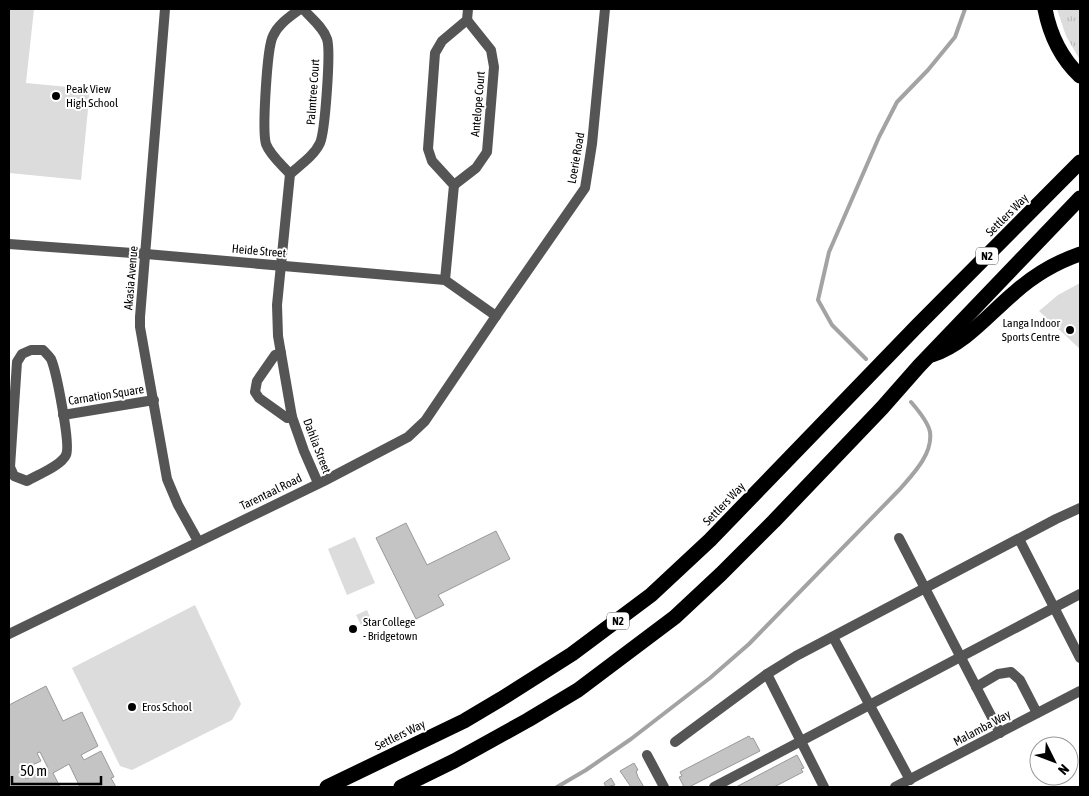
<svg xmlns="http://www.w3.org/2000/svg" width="1089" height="796" font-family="'Asap Condensed',sans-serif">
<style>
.grass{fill:url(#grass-tufts)}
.pitch{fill:#dcdcdc}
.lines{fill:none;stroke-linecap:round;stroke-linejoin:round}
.stream{stroke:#a3a3a3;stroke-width:4}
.building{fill:#c4c4c4;stroke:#999;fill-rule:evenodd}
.minor{stroke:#555;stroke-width:10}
.motorway{stroke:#000;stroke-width:15}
.poi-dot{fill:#000;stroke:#fff;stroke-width:2}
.labels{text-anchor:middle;stroke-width:4;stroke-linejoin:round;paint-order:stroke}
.shield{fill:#fff;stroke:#4c4c4c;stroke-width:1}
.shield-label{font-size:11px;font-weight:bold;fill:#000}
.poi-label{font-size:12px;fill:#000;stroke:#fff;text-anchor:start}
.street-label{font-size:12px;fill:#000;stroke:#fff}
</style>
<defs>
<pattern id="grass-tufts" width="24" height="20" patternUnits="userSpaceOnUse" patternTransform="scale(1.25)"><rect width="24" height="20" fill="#dcdcdc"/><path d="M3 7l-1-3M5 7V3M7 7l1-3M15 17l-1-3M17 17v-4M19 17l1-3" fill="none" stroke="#bbb"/></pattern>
</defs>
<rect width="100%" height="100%" fill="#fff"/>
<g class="grass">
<path d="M 1057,9 L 1080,9 L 1080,60 L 1066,36 Z"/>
<path d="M 367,610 L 372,622 L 362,627 L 356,615 Z"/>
</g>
<g class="pitch">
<path d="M 9,9 L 34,9 L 26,83 L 90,89 L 81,180 L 9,173 Z"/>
<path d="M 1080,283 L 1080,349 L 1039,311 L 1058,295 Z"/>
<path d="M 355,537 L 375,583 L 347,595 L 328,549 Z"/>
<path d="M 195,605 L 241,704 L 232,720 L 132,770 L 120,766 L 72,668 Z"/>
</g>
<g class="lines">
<g class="stream">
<path d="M 866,359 L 832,325 L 818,300 L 829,252 L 879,137 L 897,102 L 928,70 L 955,37 L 965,9"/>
<path d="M 557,787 L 586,770 L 631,739 L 710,678 L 749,644 L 900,489 C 913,474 933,454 930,432 C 928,422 918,410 911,402"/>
</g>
</g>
<g class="building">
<path d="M 406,523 L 427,565 L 496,531 L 510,559 L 438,595 L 444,605 L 416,619 L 376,538 Z"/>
<path d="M 46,686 L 63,721 L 82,712 L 98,746 L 81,755 L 84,760 L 101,751 L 114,777 L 111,778 L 116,787 L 80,787 L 69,764 L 53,773 L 60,787 L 9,787 L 9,705 ZM 40,752 L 48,768 L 26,779 L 22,770 L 41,761 L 37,753 Z"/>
<path d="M 749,736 L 751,739 L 753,738 L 760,751 L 689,787 L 684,787 L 679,777 L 682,776 L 680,772 Z"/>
<path d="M 797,755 L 804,768 L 801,769 L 803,772 L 774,787 L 736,787 Z"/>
<path d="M 634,763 L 638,770 L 636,771 L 638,777 L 644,787 L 631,787 L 620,771 Z"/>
<path d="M 611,778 L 615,785 L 606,787 L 604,783 Z"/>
</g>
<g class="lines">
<g class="minor">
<path d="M 165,9 L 140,317 L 140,327 L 167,479 L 178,505 L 198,541"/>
<path d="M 303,9 C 311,18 323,27 327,39 C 331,50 325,132 320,143 C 314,156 300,165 290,174 L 277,305 L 278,336 L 292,417 L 304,451 L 318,483"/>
<path d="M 290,174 C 282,165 270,155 266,144 C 262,131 267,47 273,36 C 278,24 291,16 300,9"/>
<path d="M 454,185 L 476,168 L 487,152 L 494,67 L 491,50 L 467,20"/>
<path d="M 9,244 L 146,254 L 445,280 L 496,316"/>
<path d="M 445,280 L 454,185 L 432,161 L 428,149 L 435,53 L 442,41 L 467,20 L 468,9"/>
<path d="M 31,350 L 43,350 C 46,353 49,356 51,359 C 56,370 71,445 66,455 C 61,466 37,475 27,481 L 14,476 L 10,467 L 17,362 L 22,354 Z"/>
<path d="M 281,353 L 275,355 L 257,381 L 255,392 L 259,398 L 287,418 L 292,417"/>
<path d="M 63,415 L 154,400"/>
<path d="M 899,538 L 1000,733"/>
<path d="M 1019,539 L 1080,658"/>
<path d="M 9,634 L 324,481 L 408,437 L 425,421 L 496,316 L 585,188 L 592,144 L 605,9"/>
<path d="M 833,637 L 910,780"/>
<path d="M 976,687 L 998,674 L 1011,672 L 1020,680 L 1037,713"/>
<path d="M 675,742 L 767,674"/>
<path d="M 647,755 L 664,787"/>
<path d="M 714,787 L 1080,594"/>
<path d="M 824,787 L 767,674 L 796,656 L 1056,519 L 1080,508"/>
<path d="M 895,787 L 1080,691"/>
</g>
<g class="motorway">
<path d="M 1045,9 C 1050,35 1061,58 1080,76"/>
<path d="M 932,355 C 965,344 988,315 1014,293 C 1033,276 1057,262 1080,254"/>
<path d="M 327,787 L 464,721 L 501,699 L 572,654 L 651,595 L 710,540 L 917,326 L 1080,162"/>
<path d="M 401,787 L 454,761 L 528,720 L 578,690 L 675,617 L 721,574 L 774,521 L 882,408 L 919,366 L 1080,198"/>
</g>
</g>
<g class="poi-dot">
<circle cx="56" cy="96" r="5"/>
<circle cx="1070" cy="330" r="5"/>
<circle cx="353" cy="629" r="5"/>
<circle cx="132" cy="707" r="5"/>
</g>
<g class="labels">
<g class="shield">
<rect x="976" y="247.5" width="22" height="17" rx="4"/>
<rect x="607" y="612.5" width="22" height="17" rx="4"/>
</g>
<g class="shield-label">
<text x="987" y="260">N2</text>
<text x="618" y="625">N2</text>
</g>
<g class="poi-label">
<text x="66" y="93">Peak View<tspan x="66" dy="14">High School</tspan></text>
<text x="1060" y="327" text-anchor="end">Langa Indoor<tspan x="1060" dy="14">Sports Centre</tspan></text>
<text x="363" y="626">Star College<tspan x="363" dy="14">- Bridgetown</tspan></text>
<text x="142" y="711">Eros School</text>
</g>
<g class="street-label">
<text transform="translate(313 92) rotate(-86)" y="4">Palmtree Court</text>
<text transform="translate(478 104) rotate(-85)" y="4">Antelope Court</text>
<text transform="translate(576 158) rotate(-80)" y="4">Loerie Road</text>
<text transform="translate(1007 215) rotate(-45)" y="4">Settlers Way</text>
<text transform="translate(259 251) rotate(5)" y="4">Heide Street</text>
<text transform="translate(131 278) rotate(-85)" y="4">Akasia Avenue</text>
<text transform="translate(106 395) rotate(-9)" y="4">Carnation Square</text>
<text transform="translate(317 446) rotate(69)" y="4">Dahlia Street</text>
<text transform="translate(271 492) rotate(-26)" y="4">Tarentaal Road</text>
<text transform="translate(724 504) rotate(-46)" y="4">Settlers Way</text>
<text transform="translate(982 728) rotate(-28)" y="4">Malamba Way</text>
<text transform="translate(400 735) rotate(-26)" y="4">Settlers Way</text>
</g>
</g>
<rect width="1089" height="796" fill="none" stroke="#000000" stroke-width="20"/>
<g transform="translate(1054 761) rotate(132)"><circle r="24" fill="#ffffff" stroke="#999999"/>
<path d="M0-4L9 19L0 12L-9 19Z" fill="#000000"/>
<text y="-8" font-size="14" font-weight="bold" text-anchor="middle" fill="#000000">N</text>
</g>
<path d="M12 776v8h89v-8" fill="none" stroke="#000000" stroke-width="2.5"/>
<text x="20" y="776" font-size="15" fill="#000000" stroke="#ffffff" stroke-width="4" paint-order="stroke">50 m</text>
</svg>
